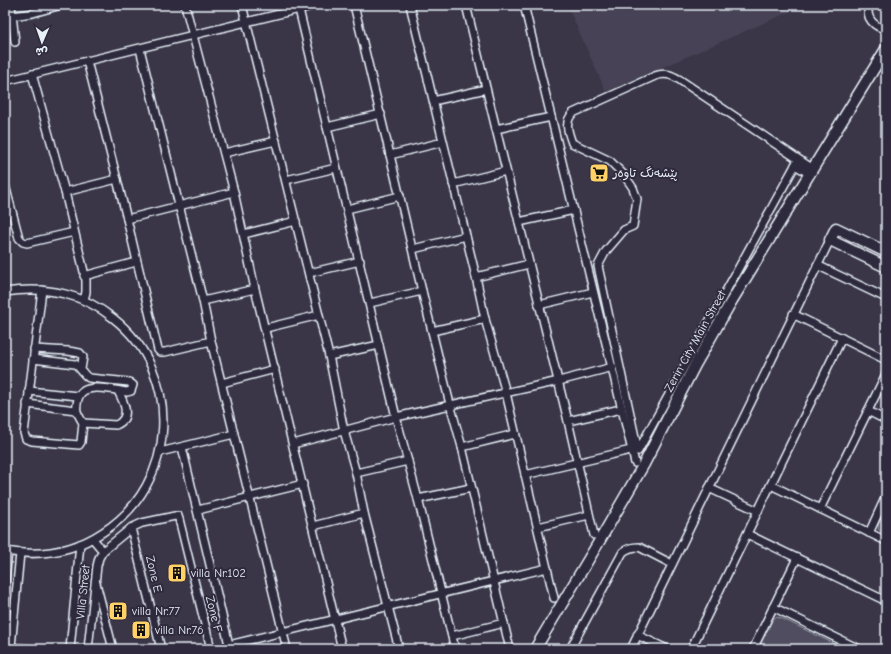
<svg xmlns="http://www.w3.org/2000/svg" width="891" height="654" font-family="'Comic Neue','Playpen Sans Arabic',sans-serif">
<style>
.built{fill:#464354}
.green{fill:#504e5f;stroke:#9ca0ac}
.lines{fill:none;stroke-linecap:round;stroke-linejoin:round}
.street-casing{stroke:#e8f1f8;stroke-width:10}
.secondary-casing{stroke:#e8f1f8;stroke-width:13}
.street{stroke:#2f2a3d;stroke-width:7}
.secondary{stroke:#2f2a3d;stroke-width:10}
.labels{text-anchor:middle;stroke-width:4;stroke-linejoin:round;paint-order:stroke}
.poi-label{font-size:12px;fill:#e8f1f8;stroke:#2f2a3d;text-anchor:start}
.street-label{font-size:12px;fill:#e8f1f8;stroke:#2f2a3d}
</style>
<rect width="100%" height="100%" fill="#3a3648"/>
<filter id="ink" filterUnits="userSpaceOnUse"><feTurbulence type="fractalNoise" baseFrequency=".025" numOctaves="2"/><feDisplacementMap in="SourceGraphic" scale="8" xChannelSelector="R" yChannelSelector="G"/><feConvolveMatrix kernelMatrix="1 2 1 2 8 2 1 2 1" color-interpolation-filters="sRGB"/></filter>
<g filter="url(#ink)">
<path class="built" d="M 567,5 L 805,5 L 606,92 Z"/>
<g class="green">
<path d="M 886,510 L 886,535 L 878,529 L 879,523 Z"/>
<path d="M 776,617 L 781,618 L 845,649 L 758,649 L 772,620 Z"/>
</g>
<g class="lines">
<g class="street-casing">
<g id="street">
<path d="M 11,5 L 15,42"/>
<path d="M 185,5 L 234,192 L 255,289 L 342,649"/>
<path d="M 242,5 L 329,356 L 344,431 L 356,473 L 364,513 L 399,649"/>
<path d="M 298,5 L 396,417 L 418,499 L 455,649"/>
<path d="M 354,5 L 390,155 L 422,291 L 450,404 L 462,447 L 510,649"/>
<path d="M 410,5 L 476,277 L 485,319 L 506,393 L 554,598"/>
<path d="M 466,5 L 496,129 L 568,421 L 594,535"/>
<path d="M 524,5 L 635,463"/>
<path d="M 869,5 C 865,18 874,27 886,29"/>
<path d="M 12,16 L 33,13 L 61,5"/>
<path d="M 140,49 L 203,301 L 211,341 L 287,649"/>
<path d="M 87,61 L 127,219 L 158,350 L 160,352 L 165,352 L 211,341"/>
<path d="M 32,74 L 65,192 L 86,280 L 86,292 L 84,300"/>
<path d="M 5,81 L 316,5"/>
<path d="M 433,101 L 486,89"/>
<path d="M 327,127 L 381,114"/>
<path d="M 496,129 L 551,117"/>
<path d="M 224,153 L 276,141"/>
<path d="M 390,155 L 443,142"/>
<path d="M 798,160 L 638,451 L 598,266 L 606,251 L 624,230 L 633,226 L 637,199 L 633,188 L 624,175 L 610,161 L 572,143 C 568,132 564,122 573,113 L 655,76 C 665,72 672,75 680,80 L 813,169"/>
<path d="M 795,165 L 810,174"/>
<path d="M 286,180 L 336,168"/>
<path d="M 453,184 L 506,171"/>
<path d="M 5,185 L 19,238 L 23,242 L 27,243 L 74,232"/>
<path d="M 65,192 L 117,179"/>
<path d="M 347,209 L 400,196"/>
<path d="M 127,219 L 234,192"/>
<path d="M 519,222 L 574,210"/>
<path d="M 244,234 L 296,221"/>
<path d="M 413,249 L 466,236"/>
<path d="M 817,265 L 886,298"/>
<path d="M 309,273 L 360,261"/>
<path d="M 84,276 L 136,262"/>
<path d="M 476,277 L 529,264"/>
<path d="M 5,292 C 25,289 45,289 65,294 C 82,298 99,307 113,318 C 184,373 178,484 103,532 C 73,552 40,557 5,551"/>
<path d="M 203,301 L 255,289"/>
<path d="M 370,303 L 422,291"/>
<path d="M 539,305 L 593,292"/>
<path d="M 793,314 L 886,360"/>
<path d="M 266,328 L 319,315"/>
<path d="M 432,331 L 485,319"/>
<path d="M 34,349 L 68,351 L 80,353 L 83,357 L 81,369"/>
<path d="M 329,356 L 379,345"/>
<path d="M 33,359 L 75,364 C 81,368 83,375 89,378 L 129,382 L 133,385 L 131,391 L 127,392 C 114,390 82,381 78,399 C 75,412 77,412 83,423 L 81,442 L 79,445 L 32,441 L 26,439 L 24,433 L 42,290"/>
<path d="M 222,383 L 275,369"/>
<path d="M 29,391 L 78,396"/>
<path d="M 27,404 L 76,410"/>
<path d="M 868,411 L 886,420"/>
<path d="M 568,421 L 621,409"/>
<path d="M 83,423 L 116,425 C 132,418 124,402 118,391"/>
<path d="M 293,444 L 396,417 L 559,381 L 613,367"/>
<path d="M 182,447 L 230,649"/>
<path d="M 462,447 L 515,434"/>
<path d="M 160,452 L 234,434"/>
<path d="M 356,473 L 408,461"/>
<path d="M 525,475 L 631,450"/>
<path d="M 771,485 L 886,541"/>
<path d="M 709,488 L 758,511"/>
<path d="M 418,499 L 471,488"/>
<path d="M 820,509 L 886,374"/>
<path d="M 198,510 L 303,484"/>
<path d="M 313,526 L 364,513"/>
<path d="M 538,527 L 589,515"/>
<path d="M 131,528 L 161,649"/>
<path d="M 869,533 L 886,496"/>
<path d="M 747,534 L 886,601"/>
<path d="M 93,539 L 103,551"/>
<path d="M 5,581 L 8,551"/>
<path d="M 96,583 L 113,649"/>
<path d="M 773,607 L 859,649"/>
<path d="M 637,635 L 667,649"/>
<path d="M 452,636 L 504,623"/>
<path d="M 229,645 L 547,568"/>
<path d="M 5,647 L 30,649"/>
<path d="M 11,647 L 20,553"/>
<path d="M 70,649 L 80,544"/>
<path d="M 88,649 L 97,566 L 99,558 L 103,551 L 131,528 L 142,523 L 175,516 L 178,516 L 179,519 L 211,649"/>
<path d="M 570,649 L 623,552 C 628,548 632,547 639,547 L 672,564"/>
<path d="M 631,649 L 830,240"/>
<path d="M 691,649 L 842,338"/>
<path d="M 753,649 L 797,558"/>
</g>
</g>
<g class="secondary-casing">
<g id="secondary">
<path d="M 886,252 L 836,228 L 830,240 L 886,267"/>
<path d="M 535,649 L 600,540 L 644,464 L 695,365 L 731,302 L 886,49"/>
</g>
</g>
<use href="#street" class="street"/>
<use href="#secondary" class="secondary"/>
</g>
</g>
<defs>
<g id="supermarket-square" transform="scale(1)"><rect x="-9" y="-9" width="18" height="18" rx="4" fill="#ffd166" stroke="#2f2a3d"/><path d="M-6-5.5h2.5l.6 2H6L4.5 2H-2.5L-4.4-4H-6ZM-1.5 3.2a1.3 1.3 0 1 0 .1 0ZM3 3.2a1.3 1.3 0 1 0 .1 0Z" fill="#111"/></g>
<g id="building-square" transform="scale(1)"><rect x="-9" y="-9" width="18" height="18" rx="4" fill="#ffd166" stroke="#2f2a3d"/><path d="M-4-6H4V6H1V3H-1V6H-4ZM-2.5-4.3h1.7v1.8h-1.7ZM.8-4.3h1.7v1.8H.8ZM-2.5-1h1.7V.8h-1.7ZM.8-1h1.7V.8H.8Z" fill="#111"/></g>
</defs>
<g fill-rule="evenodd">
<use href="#supermarket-square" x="599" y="173"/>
<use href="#building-square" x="177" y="573"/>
<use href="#building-square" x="118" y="611"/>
<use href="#building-square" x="141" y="630"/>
</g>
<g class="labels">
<g class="poi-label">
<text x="613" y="177">پێشەنگ تاوەر</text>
<text x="191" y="577">villa Nr.102</text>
<text x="132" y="615">villa Nr.77</text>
<text x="155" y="634">villa Nr.76</text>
</g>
<g class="street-label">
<text transform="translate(695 341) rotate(-61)" y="4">Zerin City Main Street</text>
<text transform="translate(154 574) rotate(77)" y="4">Zone E</text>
<text transform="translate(83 592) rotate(-84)" y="4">Villa Street</text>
<text transform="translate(214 614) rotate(76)" y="4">Zone F</text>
</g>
</g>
<rect width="891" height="654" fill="none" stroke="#2f2a3d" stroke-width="20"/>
<rect x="10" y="10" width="871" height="634" fill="none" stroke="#e8f1f8" stroke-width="1.5" filter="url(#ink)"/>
<g transform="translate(42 42) rotate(182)" stroke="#2f2a3d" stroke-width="3" paint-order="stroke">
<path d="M0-3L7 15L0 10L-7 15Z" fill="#e8f1f8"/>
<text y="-6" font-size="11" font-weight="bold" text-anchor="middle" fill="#e8f1f8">ش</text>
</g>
</svg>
